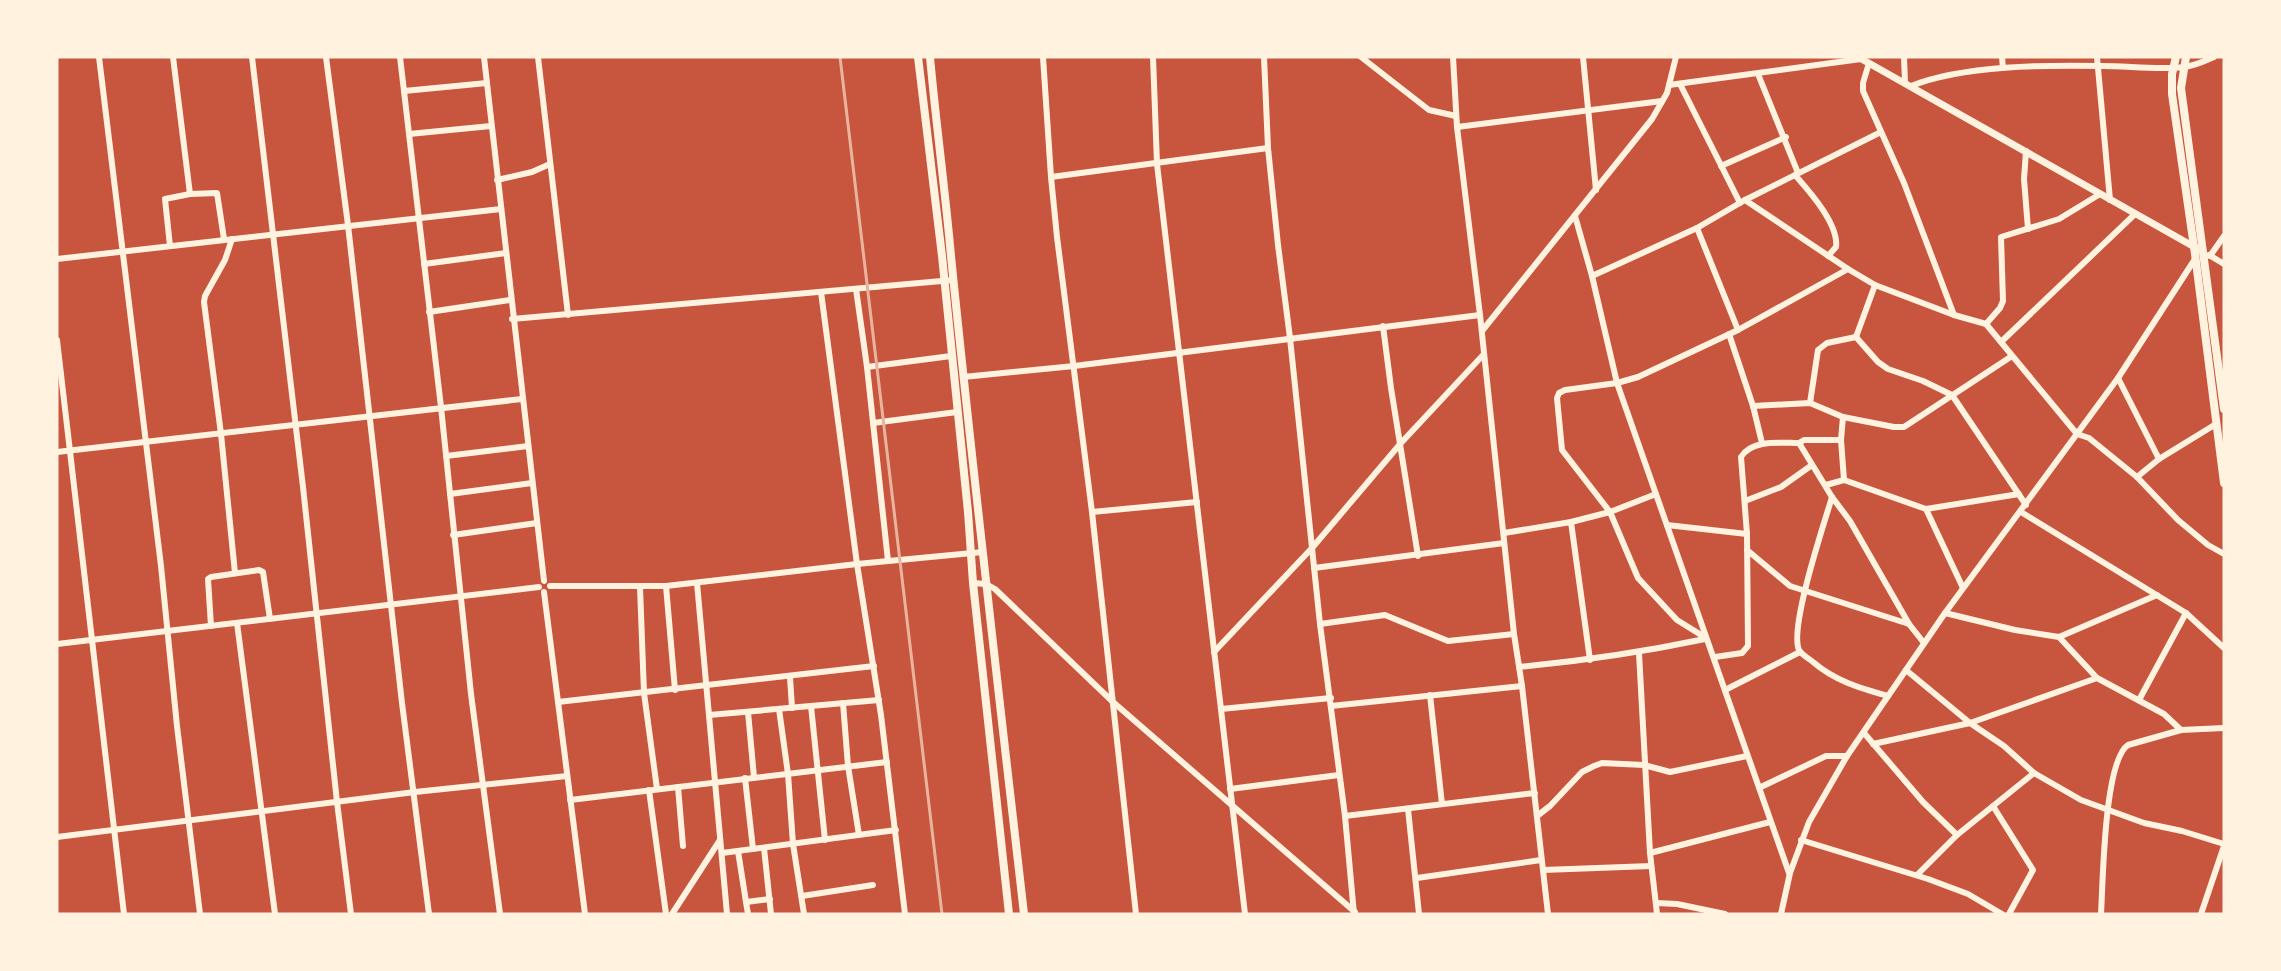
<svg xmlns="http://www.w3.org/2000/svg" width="2281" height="971" font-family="Arial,sans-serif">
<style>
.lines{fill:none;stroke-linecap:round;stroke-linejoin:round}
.minor{stroke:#fff3e0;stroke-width:6}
.tertiary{stroke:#fff3e0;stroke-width:7}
.secondary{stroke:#fff3e0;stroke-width:8}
.rail{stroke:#e9b49f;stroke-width:3}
</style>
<rect width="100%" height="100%" fill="#c8553d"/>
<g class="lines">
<g class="minor">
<path d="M 99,57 L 161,566 L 177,726 L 200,914"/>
<path d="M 173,57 L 190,194"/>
<path d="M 252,57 L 303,487 L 337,802 L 351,914"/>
<path d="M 326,57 L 348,225 L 402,703 L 429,914"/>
<path d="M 400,57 L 441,407 L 471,694 L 500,914"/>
<path d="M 484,57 L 544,581"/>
<path d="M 538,57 L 568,315"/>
<path d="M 1043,57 L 1051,177 L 1057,237 L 1092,512 L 1136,914"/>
<path d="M 1153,57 L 1157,164 L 1245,914"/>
<path d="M 1264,57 L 1268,148 L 1278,245 L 1290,338 L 1320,624 L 1345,816 L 1354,914"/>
<path d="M 1361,57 L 1429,110 L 1456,116"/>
<path d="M 1453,57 L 1457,127 L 1480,315 L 1514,634 L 1522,686 L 1548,914"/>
<path d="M 1583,57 L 1596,190"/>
<path d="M 1904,57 L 1905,82"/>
<path d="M 2002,57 L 2003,68"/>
<path d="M 2097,57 L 2110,200"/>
<path d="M 1869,63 L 1863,83 L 1863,91 L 1904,183 L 1954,315"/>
<path d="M 1758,74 L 1798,173"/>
<path d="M 1680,84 L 1740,203"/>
<path d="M 1669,85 L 1861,59"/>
<path d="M 1911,86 C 1964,65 2045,65 2102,66 C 2128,66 2159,70 2184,67 C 2195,66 2205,61 2214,57"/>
<path d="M 404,91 L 487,83"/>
<path d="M 1457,127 L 1662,101"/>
<path d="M 409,134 L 491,126"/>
<path d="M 2026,151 L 2024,179 L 2028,229"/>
<path d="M 1721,166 L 1786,137"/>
<path d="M 1795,175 C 1809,191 1839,224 1836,247 L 1828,256"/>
<path d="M 1051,177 L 1268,148"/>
<path d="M 497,180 L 532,172 L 550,164"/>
<path d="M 1745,200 L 1848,269 L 1875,285 L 1954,315 L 1986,324 L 2077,434 L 2089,438 L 2137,477 L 2178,520 L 2208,545 L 2224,554"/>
<path d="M 1575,216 L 1592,276 L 1617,383 L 1789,873"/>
<path d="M 1697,228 L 1738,330"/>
<path d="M 232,239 L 225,260 L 205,296 L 204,302 L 221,434 L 235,573"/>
<path d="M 170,246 L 165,199 L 190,194 L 217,193 L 224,239"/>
<path d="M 2209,255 L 2224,264"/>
<path d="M 2210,256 L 2224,236"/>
<path d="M 57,259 L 501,209"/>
<path d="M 424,264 L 506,253"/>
<path d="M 1592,276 L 1697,228 L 1745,200 L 1881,132"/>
<path d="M 856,289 L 867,367 L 888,561"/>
<path d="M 821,292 L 857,564 L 881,715 L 905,914"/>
<path d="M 429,312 L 510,300"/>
<path d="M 512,319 L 953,280"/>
<path d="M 1986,324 L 2000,308 L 2003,301 L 2001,237 L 2059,219 L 2100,194"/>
<path d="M 1383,326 L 1391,388 L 1418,556"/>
<path d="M 1482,331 L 1652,119 L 1667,93 L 1676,57"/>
<path d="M 1729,334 L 1753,406 L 1762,443"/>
<path d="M 1856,337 L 1875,285"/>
<path d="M 57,340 L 124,914"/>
<path d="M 2001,342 L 2135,214"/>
<path d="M 867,367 L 951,356"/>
<path d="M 963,377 L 1074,366 L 1480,315"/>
<path d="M 2118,378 L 2159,459"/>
<path d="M 1810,403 L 1818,350 L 1827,343 L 1856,337 L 1878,362 L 1888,369 L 1923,381 L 1952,395 L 2026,505"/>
<path d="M 1753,406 L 1810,403 L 1843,417 L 1894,427 L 1904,427 L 2012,356"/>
<path d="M 1843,417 L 1841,440 L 1844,480"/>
<path d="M 873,423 L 957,412"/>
<path d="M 1799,443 L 1804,440 L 1841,440"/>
<path d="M 57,452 L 522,399"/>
<path d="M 446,456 L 528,446"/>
<path d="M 2137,477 L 2159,459 L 2216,424"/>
<path d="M 1826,485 L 1844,480 L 1926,509 L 2019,494"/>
<path d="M 450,494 L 532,483"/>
<path d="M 1832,497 C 1824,524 1789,628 1799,650 C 1802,655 1808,658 1813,662 C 1835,681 1860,688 1888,696"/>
<path d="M 1745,501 L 1781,487 L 1812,465"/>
<path d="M 1926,509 L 1963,588"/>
<path d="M 1092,512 L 1197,502"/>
<path d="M 2021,512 L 2186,613 L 2224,648"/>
<path d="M 1571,522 L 1590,660"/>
<path d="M 1667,525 L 1747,534"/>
<path d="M 1504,533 L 1571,522 L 1610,512 L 1656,494"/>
<path d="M 453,535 L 537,523"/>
<path d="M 1747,550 L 1790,586 L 1909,624 L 1924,643"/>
<path d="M 1314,568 L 1504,543"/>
<path d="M 697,583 L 727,914"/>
<path d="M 973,583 L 986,584 L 995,589 L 1113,702 L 1355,912"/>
<path d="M 550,586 L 666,586 L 857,564 L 983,552"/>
<path d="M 666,586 L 675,690"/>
<path d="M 640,587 L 644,693 L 657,789"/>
<path d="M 544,592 L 585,914"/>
<path d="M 1945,613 L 2015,630 L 2059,637 L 2157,595"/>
<path d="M 237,623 L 275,914"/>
<path d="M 1320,624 L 1385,615 L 1448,641 L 1514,634"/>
<path d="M 211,626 L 208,579 L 211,577 L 259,570 L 263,572 L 270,619"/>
<path d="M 2059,637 L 2097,678 L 2164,714 L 2181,730"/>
<path d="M 1706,638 L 1677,620 L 1638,578 L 1610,512 L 1562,450 L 1557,398 L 1559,393 L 1565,390 L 1617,383 L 1638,377 L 1738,330 L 1848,269"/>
<path d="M 57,644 L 539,587"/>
<path d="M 1214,652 L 1312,548 L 1401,443 L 1484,354"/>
<path d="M 1639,653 L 1650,853 L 1657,914"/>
<path d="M 1715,657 L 1742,653 L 1748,646 L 1747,534 L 1741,457 C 1752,439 1780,443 1799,443 L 1832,497 L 1850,521 L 1909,624"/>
<path d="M 1519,667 C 1582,661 1643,652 1705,639"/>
<path d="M 1906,670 L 1970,723 L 2004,746 L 2034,773 L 2081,800 L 2144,823 L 2182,831 L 2224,844"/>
<path d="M 790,677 L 792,708"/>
<path d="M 1725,690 L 1800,652"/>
<path d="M 1430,695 L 1442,804"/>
<path d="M 2139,700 L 2186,613"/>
<path d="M 558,702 L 874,666"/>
<path d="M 843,703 L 848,766 L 859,835"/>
<path d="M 811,706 L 825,840"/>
<path d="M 1331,706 L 1522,686"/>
<path d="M 779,709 L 788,774 L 793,844 L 804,914"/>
<path d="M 1221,709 L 1331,698"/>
<path d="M 748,712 L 754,777"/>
<path d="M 709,715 L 879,700"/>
<path d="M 1864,733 L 1923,802 L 1957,835"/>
<path d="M 1873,744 L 1970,723 L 2097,678"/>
<path d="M 745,778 L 753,849"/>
<path d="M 678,787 L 683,846"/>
<path d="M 1761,787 L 1826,756 L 1847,756"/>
<path d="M 1230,789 L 1339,775"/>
<path d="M 649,790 L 666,914"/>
<path d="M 570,800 L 887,762"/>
<path d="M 1993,806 L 2033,870 L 2009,914"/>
<path d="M 1408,809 L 1419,914"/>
<path d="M 1345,816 L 1535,793"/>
<path d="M 1537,816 L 1550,806 L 1582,772 L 1594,766 L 1602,763 L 1644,765 L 1670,772 L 1747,756"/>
<path d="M 57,837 L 415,792 L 567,776"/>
<path d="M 1801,840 L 1928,879 L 1968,894 L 2002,914"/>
<path d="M 764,848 L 771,914"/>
<path d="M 738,851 L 746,902 L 770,899"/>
<path d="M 722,853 L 896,830"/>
<path d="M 1650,853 L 1770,822"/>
<path d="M 1543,870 L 1651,866"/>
<path d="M 1917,875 L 1957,835 L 2034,773"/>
<path d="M 1417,878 L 1541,860"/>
<path d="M 802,896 L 873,885"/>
<path d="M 746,902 L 748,914"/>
<path d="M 1656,903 L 1677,904 L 1725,914"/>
<path d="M 672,914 L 720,840"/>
<path d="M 1781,914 L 1790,873 L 1809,822 L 1847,756 L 1945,613 L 2118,378 L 2195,259"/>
<path d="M 2101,914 C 2103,882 2104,761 2128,745 L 2181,730 L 2224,728"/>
<path d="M 2201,914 L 2224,846"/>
</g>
<path class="tertiary" d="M 1858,57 L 2198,249"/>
<g class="secondary">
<path d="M 918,57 L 942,256 L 968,512 L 973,583 L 1009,914"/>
<path d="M 930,57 C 936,123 945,189 951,256 C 973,475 999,695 1024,914"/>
<path d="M 2176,57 L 2172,74 L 2172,94 L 2195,254 L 2224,483"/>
<path d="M 2186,57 L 2181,88 L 2224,409"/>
</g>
<path class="rail" d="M 840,57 L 942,914"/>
</g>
<rect width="2281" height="971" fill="none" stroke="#fff3e0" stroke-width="117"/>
</svg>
